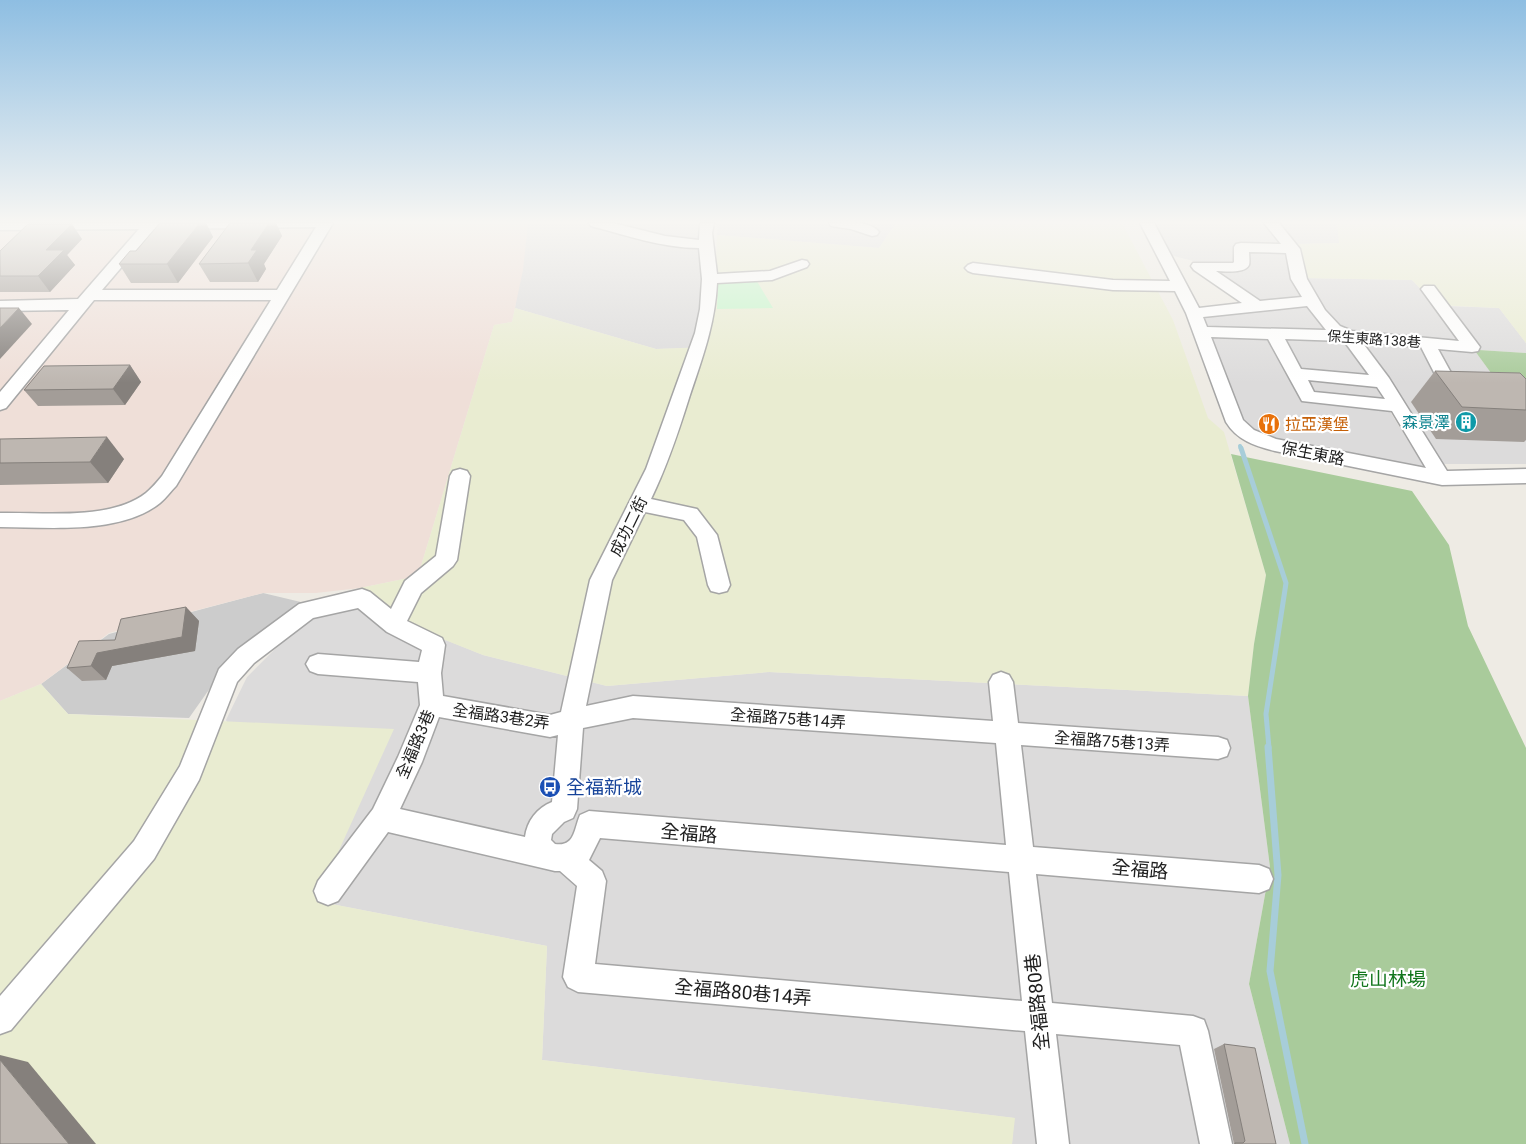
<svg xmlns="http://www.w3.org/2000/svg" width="1526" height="1144" font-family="Roboto,'Noto Sans TC',sans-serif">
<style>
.residential{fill:#dcdbdb}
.religious{fill:#ccc}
.military{fill:#efdfd8}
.farmland{fill:#e9ecd1}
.forest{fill:#a9cb9b}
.park{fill:#c3f6c8}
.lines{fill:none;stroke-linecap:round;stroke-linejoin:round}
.stream-far2{stroke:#a7cdd9;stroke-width:4}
.stream-far1{stroke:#a7cdd9;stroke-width:5}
.stream{stroke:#a7cdd9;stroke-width:7}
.minor-casing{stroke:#a5a5a5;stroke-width:3}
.minor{fill:#fff;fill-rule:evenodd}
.wall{fill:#a39d98}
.shaded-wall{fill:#85807c}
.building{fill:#beb7b1;stroke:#85807c}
.labels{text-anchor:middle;stroke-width:4.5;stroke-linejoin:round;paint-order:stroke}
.far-street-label{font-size:14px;fill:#1e1e1e;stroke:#fff}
.culture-label{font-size:16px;fill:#0d838f;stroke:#fff;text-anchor:end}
.food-label{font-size:16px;fill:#c56008;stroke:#fff;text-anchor:start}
.street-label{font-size:16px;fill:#1e1e1e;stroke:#fff}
.near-transit-label{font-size:19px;fill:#164399;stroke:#fff;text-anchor:start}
.near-street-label{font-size:19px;fill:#1e1e1e;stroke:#fff}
.near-park-label{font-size:19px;fill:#12761c;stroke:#fff}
</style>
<rect width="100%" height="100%" fill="#eeebe4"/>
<g class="residential">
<path d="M 527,223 L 589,223 L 701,248 L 704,310 L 694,348 L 656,349 L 515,308 Z"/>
<path d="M 605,223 L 702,223 L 701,241 L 693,243 Z"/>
<path d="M 718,223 L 896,223 L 879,248 L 717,235 Z"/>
<path d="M 1152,223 L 1266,223 L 1284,246 L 1235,243 L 1237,262 L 1230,264 L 1197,262 L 1170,255 Z"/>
<path d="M 1279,223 L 1337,223 L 1340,243 L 1295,244 Z"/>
<path d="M 1245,249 L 1289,252 L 1304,300 L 1259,304 L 1206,269 L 1238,269 Z"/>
<path d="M 1303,278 L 1412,280 L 1436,305 L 1465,345 L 1348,333 L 1333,324 Z"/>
<path d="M 1308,304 L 1338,334 L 1207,328 L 1202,315 Z"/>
<path d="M 1446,306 L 1499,308 L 1526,343 L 1526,353 L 1479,350 Z"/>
<path d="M 1210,336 L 1269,336 L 1305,400 L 1389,410 L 1425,468 L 1260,436 L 1241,422 Z"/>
<path d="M 1281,338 L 1345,338 L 1372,378 L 1298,371 Z"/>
<path d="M 1354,339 L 1475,351 L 1499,384 L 1526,412 L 1526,464 L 1438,464 Z"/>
<path d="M 1301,378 L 1376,384 L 1388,402 L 1310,393 Z"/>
<path d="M 356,607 L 389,632 L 425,649 L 446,640 L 483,655 L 607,686 L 769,672 L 1248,696 L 1270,867 L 1249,984 L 1290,1144 L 1012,1144 L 1014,1118 L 542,1060 L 547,946 L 316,901 L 226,720 L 247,677 L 307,617 Z"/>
</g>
<path class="religious" d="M 263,593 L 305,603 L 220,674 L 189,718 L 68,714 L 41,684 L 109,634 Z"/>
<path class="military" d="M 0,223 L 528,223 L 523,270 L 512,322 L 494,325 L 418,576 L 360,588 L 316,593 L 263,593 L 109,633 L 41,684 L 0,701 Z"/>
<g class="farmland">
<path d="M 896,223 L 1122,223 L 1173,320 L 1208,418 L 1224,432 L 1266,575 L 1254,644 L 1248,696 L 769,672 L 607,686 L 483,655 L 402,623 L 360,588 L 418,576 L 494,325 L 512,322 L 515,308 L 656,349 L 706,347 L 714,315 L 717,235 L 879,248 Z"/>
<path d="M 1337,223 L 1526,223 L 1526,343 L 1499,308 L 1436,305 L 1412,280 L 1302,278 L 1295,244 L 1339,243 Z"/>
<path d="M 41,684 L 68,714 L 394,729 L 316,901 L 547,946 L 542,1060 L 1015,1118 L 1012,1144 L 0,1144 L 0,701 Z"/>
</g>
<g class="forest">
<path d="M 1479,350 L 1526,353 L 1526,412 L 1499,384 L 1475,351 Z"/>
<path d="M 1231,454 L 1412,491 L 1449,545 L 1468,626 L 1526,748 L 1526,1144 L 1290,1144 L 1249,984 L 1270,867 L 1248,696 L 1254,644 L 1266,575 Z"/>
</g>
<path class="park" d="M 755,278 L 773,308 L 717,309 L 718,280 Z"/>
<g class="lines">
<path class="stream-far2" d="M 1240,446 L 1241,449"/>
<path class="stream-far1" d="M 1241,448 L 1286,583 L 1266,714 L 1269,748"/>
<path class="stream" d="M 1268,747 L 1278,875 L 1270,971 L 1305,1144"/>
<g class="minor-casing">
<g id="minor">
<path d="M 0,223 L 333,223 L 176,486 C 171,491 166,498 160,503 C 120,535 48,527 0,527 L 0,513 C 44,512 110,521 146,493 C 152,488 157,482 162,476 L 271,300 L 94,300 L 6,408 L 0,410 L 0,392 L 69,310 L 0,311 L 0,301 L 78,299 L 139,229 L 0,230 ZM 316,227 L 277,290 L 102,290 L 154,229 Z"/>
<path d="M 589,223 L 613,223 L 665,236 L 699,240 L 700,223 L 714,223 L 712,233 L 717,274 L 770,271 L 802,260 L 807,261 L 809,264 L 807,267 L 772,280 L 717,283 C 715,325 702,359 689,398 C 678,433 667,466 651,499 L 697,509 L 717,535 L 730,585 L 727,591 L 719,593 L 711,591 L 708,585 L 697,537 L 684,520 L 645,512 L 612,580 L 586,706 L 633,696 L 993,721 L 989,682 L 993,675 L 1001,672 L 1009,675 L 1013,682 L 1018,723 L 1218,737 L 1227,740 L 1230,748 L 1227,756 L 1218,759 L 1021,745 L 1033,847 L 1259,865 L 1269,869 L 1273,879 L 1269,889 L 1259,893 L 1036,874 L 1052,1003 L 1193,1016 L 1204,1020 L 1208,1031 L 1232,1144 L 1200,1144 L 1180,1045 L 1056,1034 L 1069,1144 L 1037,1144 L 1025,1031 L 578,992 L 568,987 L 563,977 L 577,886 L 560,871 L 555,871 L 388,832 L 338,901 L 328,905 L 318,901 L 314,891 L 318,881 L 373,809 L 398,757 L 420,705 L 418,682 L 318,674 L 310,671 L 306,664 L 310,657 L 318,654 L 419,662 L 422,650 L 387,632 L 358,608 L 313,618 L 254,663 L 237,682 L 199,780 L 154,859 L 11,1030 L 0,1034 L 0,996 L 134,841 L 180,766 L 219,669 L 238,649 L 299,604 L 362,589 L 370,592 L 391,609 L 405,581 L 436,556 L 450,476 L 453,471 L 460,469 L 467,471 L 470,476 L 457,560 L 453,566 L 421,593 L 407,621 L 442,638 L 445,645 L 441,673 L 443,696 L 550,715 L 561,712 L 590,580 L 646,469 L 695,333 L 700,309 L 702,279 L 699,248 C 662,248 626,235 591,226 ZM 439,717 L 550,737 L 558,735 L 552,802 C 537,808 527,821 525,837 L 400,809 L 422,762 ZM 633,718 L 996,743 L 1006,845 L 589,811 L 580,815 C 574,829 575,847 555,844 L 551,840 L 552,834 L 564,822 L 573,818 L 577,809 L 583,728 ZM 600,838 L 1009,872 L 1022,1001 L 595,964 L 606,881 L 602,871 L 589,860 Z"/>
<path d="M 829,223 C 844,223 869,219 879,232 L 877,235 L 872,236 L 851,229 L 831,226 Z"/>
<path d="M 1140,223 L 1154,223 L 1199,308 L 1242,303 L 1194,270 L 1191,266 L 1193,263 L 1233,263 L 1234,262 L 1234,247 L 1236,244 L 1241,243 L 1281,244 L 1264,223 L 1279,223 L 1300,249 L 1307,279 L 1325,310 L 1340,326 L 1352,331 L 1459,341 L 1421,289 L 1424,286 L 1434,286 L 1480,347 L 1478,351 L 1472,352 L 1438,349 L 1455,380 L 1452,384 L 1446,385 L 1440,384 L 1421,347 L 1362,342 L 1389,378 L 1447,471 L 1526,469 L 1526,483 L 1442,485 L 1275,451 C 1255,446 1237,440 1226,422 L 1186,313 L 1175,291 L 1113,290 L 973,273 L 968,271 L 965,268 L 968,265 L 973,263 L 1113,280 L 1170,281 ZM 1249,252 L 1286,253 L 1291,279 L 1302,297 L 1260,301 L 1216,271 C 1224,271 1245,274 1249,265 C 1250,262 1249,255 1249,252 ZM 1307,306 L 1326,330 L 1207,327 L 1203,317 ZM 1211,337 L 1268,339 L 1302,401 L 1392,411 L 1426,468 L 1276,439 L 1254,430 L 1243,420 ZM 1285,339 L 1344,341 L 1369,375 L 1301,369 ZM 1308,380 L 1377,387 L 1385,399 L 1314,392 Z"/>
</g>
</g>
<use href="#minor" class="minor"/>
</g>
<g class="wall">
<path d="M 160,223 L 206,223 L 213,237 L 178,283 L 131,283 L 119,264 L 136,251 Z"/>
<path d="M 230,223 L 276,223 L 282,236 L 264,264 L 266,269 L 258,282 L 210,282 L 199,264 Z"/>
<path d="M 82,239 L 67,255 L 75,265 L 50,292 L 0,292 L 0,251 Z"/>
<path d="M 130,365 L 141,382 L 125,405 L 38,406 L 24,390 Z"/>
<path d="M 1435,371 L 1526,379 L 1526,440 L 1524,442 L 1436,439 L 1411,402 Z"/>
<path d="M 0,439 L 124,459 L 108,483 L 0,485 Z"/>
<path d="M 186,607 L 199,621 L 195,651 L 112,666 L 106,680 L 82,681 L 67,668 L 115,640 Z"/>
<path d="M 1224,1044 L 1276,1144 L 1232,1144 L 1234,1144 L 1214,1049 Z"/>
</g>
<g class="shaded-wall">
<path d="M 200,223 L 206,223 L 213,237 L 178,283 L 167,264 Z"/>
<path d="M 269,223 L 276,223 L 282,236 L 264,264 L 266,269 L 258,282 L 248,263 L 251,250 Z"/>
<path d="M 72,224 L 82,239 L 67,255 L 75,265 L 50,292 L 38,276 L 46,250 Z"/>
<path d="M 19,308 L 32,324 L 0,359 L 0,328 Z"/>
<path d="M 130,365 L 141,382 L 125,405 L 113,389 Z"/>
<path d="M 107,437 L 124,459 L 108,483 L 90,462 Z"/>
<path d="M 186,607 L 199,621 L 195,651 L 112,666 L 106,680 L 91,666 L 97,653 Z"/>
<path d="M 0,1055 L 28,1062 L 96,1144 L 69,1144 L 0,1060 Z"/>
</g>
<g class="building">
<path d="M 160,223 L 200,223 L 167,264 L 119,264 L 130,251 L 136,251 Z"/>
<path d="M 230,223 L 269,223 L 251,250 L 257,250 L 248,263 L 199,264 Z"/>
<path d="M 28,224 L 72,224 L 46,250 L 64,250 L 38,276 L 0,276 L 0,251 Z"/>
<path d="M 0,308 L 19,308 L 0,328 Z"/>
<path d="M 130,365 L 113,389 L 24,390 L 44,366 Z"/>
<path d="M 1435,371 L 1520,373 L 1526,379 L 1526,410 L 1462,407 Z"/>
<path d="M 107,437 L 90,462 L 0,463 L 0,439 Z"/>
<path d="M 186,607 L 182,637 L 97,653 L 91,666 L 67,668 L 79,641 L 115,640 L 121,619 Z"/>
<path d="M 1224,1044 L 1255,1048 L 1276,1144 L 1235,1144 L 1235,1143 L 1243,1143 L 1245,1141 Z"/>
<path d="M 0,1060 L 69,1144 L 0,1144 Z"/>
</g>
<linearGradient id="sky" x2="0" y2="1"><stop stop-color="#8ebee2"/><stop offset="0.58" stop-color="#f7f6f3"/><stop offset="1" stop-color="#f7f6f3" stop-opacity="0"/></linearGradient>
<rect width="1526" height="383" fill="url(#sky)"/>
<defs>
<g id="building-disc" transform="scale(1.125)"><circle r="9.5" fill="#0f9aa8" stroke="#fff"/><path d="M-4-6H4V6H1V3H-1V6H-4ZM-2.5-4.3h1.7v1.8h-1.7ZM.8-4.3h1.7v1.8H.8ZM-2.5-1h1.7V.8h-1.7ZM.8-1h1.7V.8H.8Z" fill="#fff"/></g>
<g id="restaurant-disc" transform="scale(1.125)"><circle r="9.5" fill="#e8710a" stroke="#fff"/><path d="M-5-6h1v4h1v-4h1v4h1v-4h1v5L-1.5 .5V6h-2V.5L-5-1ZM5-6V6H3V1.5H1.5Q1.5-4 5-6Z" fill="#fff"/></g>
<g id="bus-disc" transform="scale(1.125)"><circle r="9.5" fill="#1a4fb4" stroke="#fff"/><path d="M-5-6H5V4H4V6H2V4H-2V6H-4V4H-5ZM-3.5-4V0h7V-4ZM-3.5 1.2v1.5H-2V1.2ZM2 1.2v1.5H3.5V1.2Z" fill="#fff"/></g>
</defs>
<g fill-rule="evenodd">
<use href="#building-disc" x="1466" y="422"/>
<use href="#restaurant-disc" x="1269" y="424"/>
<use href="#bus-disc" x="550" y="787"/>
</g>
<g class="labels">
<g class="far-street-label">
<text transform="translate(1374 339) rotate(4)" y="5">保生東路138巷</text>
</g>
<g class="culture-label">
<text x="1450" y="428">森景澤</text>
</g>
<g class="food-label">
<text x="1285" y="430">拉亞漢堡</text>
</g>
<g class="street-label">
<text transform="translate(1313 453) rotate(11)" y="6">保生東路</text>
<text transform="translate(628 526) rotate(-64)" y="6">成功二街</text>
<text transform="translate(501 716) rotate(8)" y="6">全福路3巷2弄</text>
<text transform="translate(788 718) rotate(4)" y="6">全福路75巷14弄</text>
<text transform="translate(1112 741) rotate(4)" y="6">全福路75巷13弄</text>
<text transform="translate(415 744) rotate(-67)" y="6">全福路3巷</text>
</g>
<g class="near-transit-label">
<text x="566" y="794">全福新城</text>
</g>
<g class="near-street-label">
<text transform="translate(689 833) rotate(5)" y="7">全福路</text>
<text transform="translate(1140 869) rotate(5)" y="7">全福路</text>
<text transform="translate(743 992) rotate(5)" y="7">全福路80巷14弄</text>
<text transform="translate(1037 1002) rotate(-96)" y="7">全福路80巷</text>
</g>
<g class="near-park-label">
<text x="1388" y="986">虎山林場</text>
</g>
</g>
</svg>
